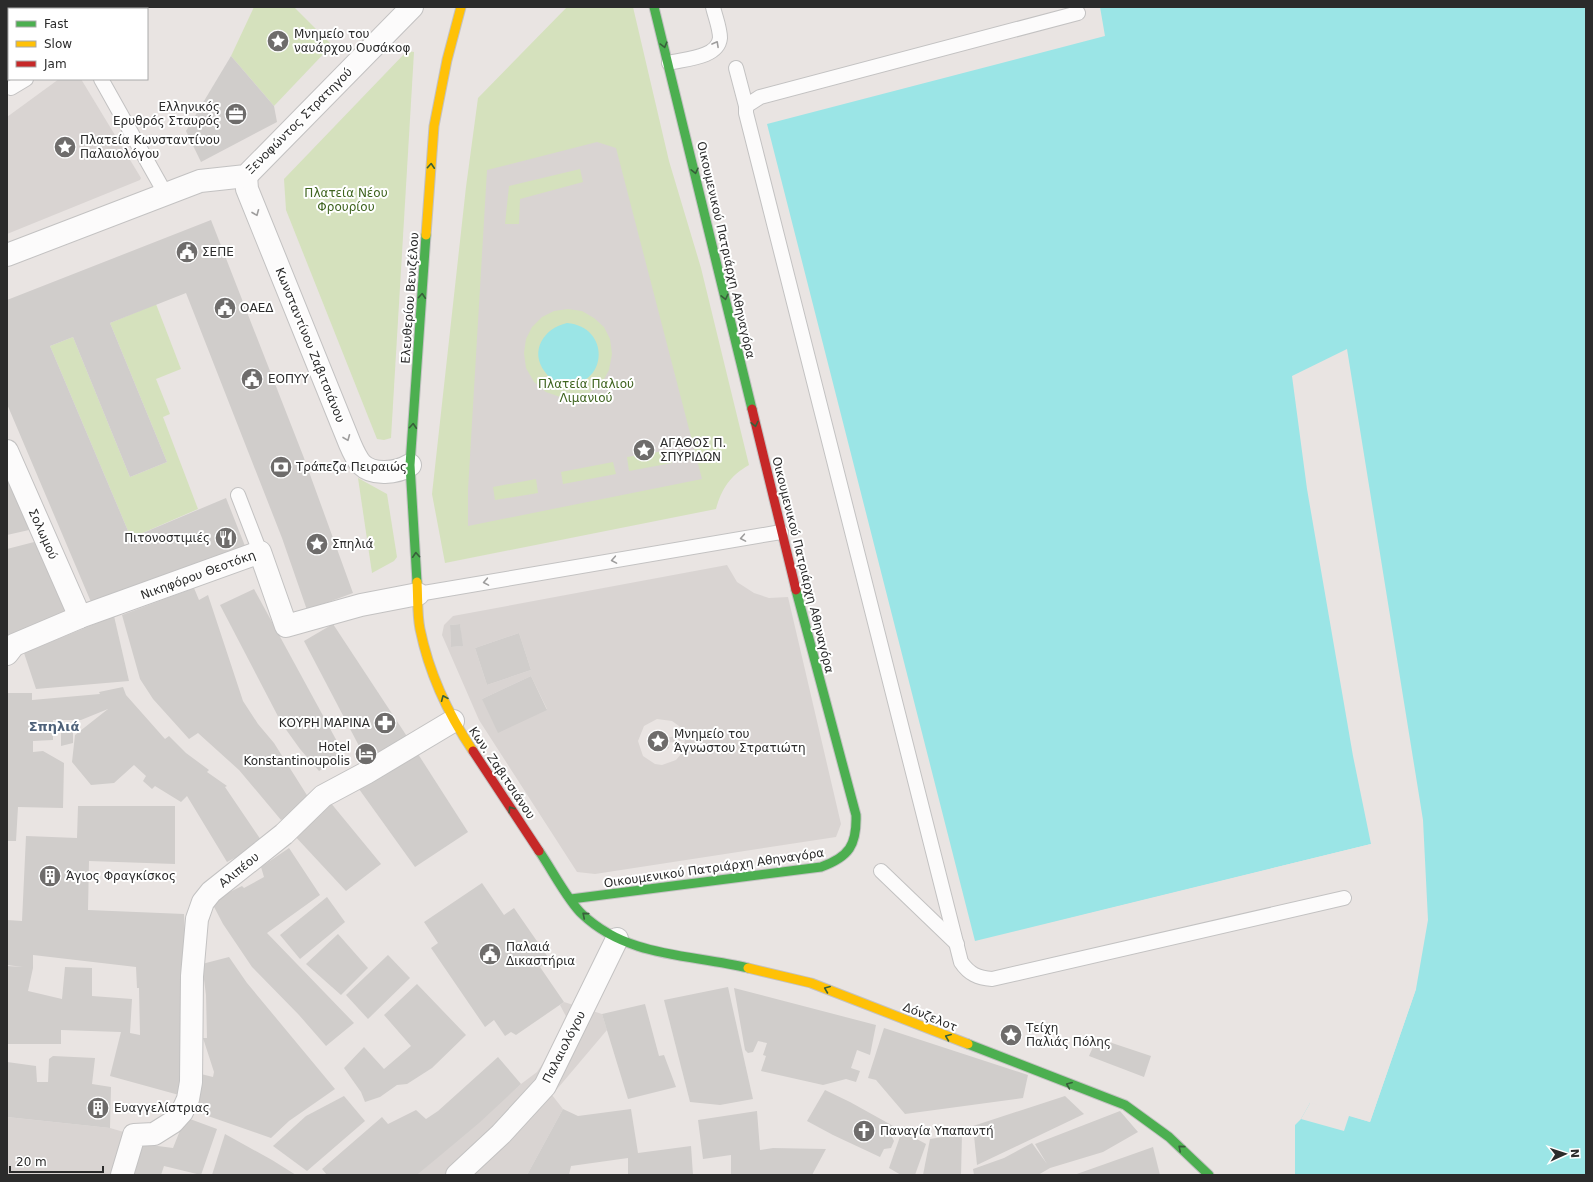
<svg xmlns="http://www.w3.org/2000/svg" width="1593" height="1182" font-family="'DejaVu Sans',sans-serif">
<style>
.green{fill:#d5e1bd}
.plaza{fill:#d9d4d2;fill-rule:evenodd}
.water{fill:#9be5e6}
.pier{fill:#e9e4e2}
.building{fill:#d0cdcb;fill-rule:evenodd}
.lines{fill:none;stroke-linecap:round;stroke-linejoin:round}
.lane-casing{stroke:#c3c2c2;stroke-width:16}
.street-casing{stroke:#c3c2c2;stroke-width:24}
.fast-casing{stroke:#c3c2c2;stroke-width:11}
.slow-casing{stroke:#c3c2c2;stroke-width:11}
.jam-casing{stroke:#c3c2c2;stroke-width:11}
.lane{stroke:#fcfbfb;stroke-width:14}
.street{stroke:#fcfbfb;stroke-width:22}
.fast{stroke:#4caf50;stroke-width:9}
.slow{stroke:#ffc107;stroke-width:9}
.jam{stroke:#c62828;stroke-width:9}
.oneway{stroke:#9e9d9d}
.oneway2{stroke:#38603a}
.labels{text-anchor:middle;stroke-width:4;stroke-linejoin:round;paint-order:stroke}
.poi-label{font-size:12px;fill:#2b2b2b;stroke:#fff;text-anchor:start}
.street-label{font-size:12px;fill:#2b2b2b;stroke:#fff}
.park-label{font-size:12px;fill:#3f641f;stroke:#fff}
.neighbourhood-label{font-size:13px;font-weight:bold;fill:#4e6179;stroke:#fff}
</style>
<rect width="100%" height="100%" fill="#e9e4e2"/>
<g class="green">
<path d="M 254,7 L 294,7 L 332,45 L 274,106 L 231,56 Z"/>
<path d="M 567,7 L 633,7 L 669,161 L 701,268 L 749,465 C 730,476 722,488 716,509 L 445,563 L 432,494 L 466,187 L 478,98 Z"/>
<path d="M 407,51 L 414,52 L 391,438 L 384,440 L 377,439 L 286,210 L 284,179 Z"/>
<path d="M 156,304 L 181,369 L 156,379 L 170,414 L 163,417 L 198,509 L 131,538 L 50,346 L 73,337 L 130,477 L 167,462 L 110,323 Z"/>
<path d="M 358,478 L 387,494 L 397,557 L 394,561 L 372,573 Z"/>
</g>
<g class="plaza">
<path d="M 59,79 L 81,79 L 141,178 L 140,180 L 7,234 L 7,117 Z"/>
<path d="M 597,142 L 616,148 L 702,479 L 468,526 L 468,490 L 487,170 ZM 580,169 L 583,182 L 520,199 L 519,224 L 505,224 L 509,186 ZM 568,309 L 582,311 L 594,318 L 604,327 L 610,339 L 612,354 L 609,370 L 602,383 L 589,393 L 575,397 L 560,397 L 546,392 L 534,382 L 526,368 L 524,353 L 526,339 L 532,327 L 542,317 L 554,311 ZM 670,450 L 672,463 L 629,471 L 627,457 ZM 613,462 L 616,474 L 563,484 L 561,472 ZM 536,479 L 538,493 L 495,500 L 493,487 Z"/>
<path d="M 727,565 L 737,582 L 754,593 L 769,598 L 788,597 L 841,824 L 836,837 L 595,874 L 577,872 L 479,720 L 442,635 L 444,625 L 453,616 ZM 460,624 L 462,646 L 451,647 L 450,625 ZM 519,633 L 531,670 L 487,685 L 475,648 ZM 531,676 L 547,709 L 482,699 ZM 657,719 L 672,721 L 679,726 L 684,734 L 667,738 L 665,732 L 652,735 L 655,751 L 669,748 L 667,743 L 685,740 L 681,754 L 676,760 L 662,765 L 655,764 L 643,756 L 638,741 L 644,726 Z"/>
<path d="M 564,1002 L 602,1014 L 607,1030 L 552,1095 L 563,1109 L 527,1175 L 417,1175 L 521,1084 L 537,1072 L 570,1024 L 560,1005 Z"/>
<path d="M 7,1117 L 110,1128 L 134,1135 L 124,1175 L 7,1175 Z"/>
</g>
<g class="water">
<path d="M 1100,7 L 1586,7 L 1586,1175 L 1295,1175 L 1295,1125 L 1301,1119 L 1310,1103 L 1370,1122 L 1416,989 L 1371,844 L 975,941 L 767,124 L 1105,36 Z"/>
<path d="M 567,323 C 612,327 607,387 566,384 C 557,383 550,379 545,372 C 529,351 544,328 567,323 Z"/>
</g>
<path class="pier" d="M 1347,349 L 1423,820 L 1428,920 L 1416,989 L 1370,1122 L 1349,1116 L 1344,1131 L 1301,1119 L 1310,1103 L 1309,1102 L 1368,1120 L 1414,990 L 1389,973 L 1348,955 L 1373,855 L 1370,846 L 973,942 L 1371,844 L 1353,756 L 1307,489 L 1292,376 Z"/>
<g class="building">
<path d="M 231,56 L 274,106 L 277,122 L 201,162 L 186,131 Z"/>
<path d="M 211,220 L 304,458 L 353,593 L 307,610 L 282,538 L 186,293 L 110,323 L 167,462 L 130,477 L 73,337 L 50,346 L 131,538 L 226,498 L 245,546 L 94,609 L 7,404 L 7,300 Z"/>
<path d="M 7,472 L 29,530 L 7,535 Z"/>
<path d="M 38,541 L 67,612 L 7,640 L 7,549 Z"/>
<path d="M 194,588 L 199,600 L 208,595 L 243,701 L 258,724 L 274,743 L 310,800 L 281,820 L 239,770 L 198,733 L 189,739 L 153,699 L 140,679 L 122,615 Z"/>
<path d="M 254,589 L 345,756 L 319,771 L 300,749 L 282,724 L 220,605 Z"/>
<path d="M 114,616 L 129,681 L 36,689 L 24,653 Z"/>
<path d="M 333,624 L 410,741 L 369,765 L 304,641 Z"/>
<path d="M 460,624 L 463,646 L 451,647 L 450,625 Z"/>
<path d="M 519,633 L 531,670 L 487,685 L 475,648 Z"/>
<path d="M 531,676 L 547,710 L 498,733 L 482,699 Z"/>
<path d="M 123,687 L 126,695 L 165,739 L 169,736 L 186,753 L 209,770 L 207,772 L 227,786 L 225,787 L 263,843 L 227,862 L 187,796 L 181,802 L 155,786 L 152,789 L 143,781 L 146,776 L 134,765 L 114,783 L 91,785 L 72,762 L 75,735 L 108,709 L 81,720 L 53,720 L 53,740 L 33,741 L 33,752 L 43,751 L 64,763 L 63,808 L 18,807 L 16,841 L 7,841 L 7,693 L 32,693 L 32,700 L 100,694 L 99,692 Z"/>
<path d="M 73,730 L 73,743 L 61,746 L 61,733 Z"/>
<path d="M 418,754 L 468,832 L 415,867 L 359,789 Z"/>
<path d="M 330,802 L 381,864 L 346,891 L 293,834 Z"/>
<path d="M 78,806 L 175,806 L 175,864 L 89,861 L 88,910 L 184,914 L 187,991 L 179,1095 L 110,1076 L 121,1032 L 61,1030 L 61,1044 L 7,1044 L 7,966 L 23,967 L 7,965 L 7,920 L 22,921 L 26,836 L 77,838 ZM 33,955 L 136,967 L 137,988 L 139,988 L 140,1035 L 130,1033 L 132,999 L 92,996 L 92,968 L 65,967 L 62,999 L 28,991 L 33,968 Z"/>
<path d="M 289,848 L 320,895 L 267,933 L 354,1023 L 326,1046 L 299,1015 L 252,967 L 223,924 L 211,901 L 242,886 L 244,888 L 264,877 L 261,867 Z"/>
<path d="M 482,883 L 504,915 L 514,908 L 550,960 L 540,967 L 564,1002 L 516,1035 L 511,1032 L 505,1036 L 494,1020 L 485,1027 L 431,948 L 438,943 L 424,922 Z"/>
<path d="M 327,897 L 345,922 L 300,959 L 280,935 Z"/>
<path d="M 338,934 L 368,968 L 341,995 L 306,964 Z"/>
<path d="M 388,955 L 410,978 L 368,1019 L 346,995 Z"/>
<path d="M 229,957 L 247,983 L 335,1089 L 289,1121 L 271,1138 L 188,1109 L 197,1073 L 213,1077 L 214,1072 L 203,1038 L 207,1038 L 206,995 L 202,964 Z"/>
<path d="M 417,984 L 466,1035 L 432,1068 L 407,1084 L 397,1085 L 380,1097 L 365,1102 L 361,1092 L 344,1068 L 364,1047 L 384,1069 L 411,1046 L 384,1015 Z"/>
<path d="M 728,987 L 753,1099 L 720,1105 L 690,1102 L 664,1000 Z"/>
<path d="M 734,988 L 876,1025 L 870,1055 L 857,1050 L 851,1068 L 860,1071 L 856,1082 L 846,1079 L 823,1085 L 761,1071 L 766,1056 L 763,1055 L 767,1043 L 758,1041 L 753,1052 L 748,1053 L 745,1050 Z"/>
<path d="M 645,1004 L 659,1056 L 664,1055 L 676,1087 L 628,1099 L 602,1014 Z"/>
<path d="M 884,1028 L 1028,1075 L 1023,1098 L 905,1114 L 876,1080 L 868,1078 Z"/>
<path d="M 1097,1038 L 1151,1056 L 1144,1077 L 1089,1056 Z"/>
<path d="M 53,1056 L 95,1058 L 92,1084 L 111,1087 L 110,1128 L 7,1117 L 7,1062 L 36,1066 L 37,1082 L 48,1082 L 49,1059 Z"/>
<path d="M 498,1057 L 521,1084 L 479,1123 L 417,1175 L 327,1175 L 322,1169 L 382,1117 L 388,1124 L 416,1110 L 426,1119 L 438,1111 Z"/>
<path d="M 825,1090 L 850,1102 L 895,1127 L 891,1135 L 894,1141 L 891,1148 L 884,1149 L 880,1157 L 833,1135 L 807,1121 Z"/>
<path d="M 344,1096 L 365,1121 L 307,1171 L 273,1146 L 306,1116 Z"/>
<path d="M 1065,1096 L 1084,1114 L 977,1165 L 973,1126 Z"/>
<path d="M 563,1109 L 578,1116 L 631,1109 L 638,1153 L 691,1146 L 693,1175 L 628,1175 L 628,1158 L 571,1166 L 569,1175 L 527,1175 Z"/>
<path d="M 757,1111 L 760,1150 L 773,1148 L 826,1149 L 812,1175 L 731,1175 L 731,1155 L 703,1159 L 698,1120 Z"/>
<path d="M 1120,1111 L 1138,1132 L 1103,1152 L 1050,1168 L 1038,1175 L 974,1175 L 973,1169 L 1004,1158 L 1032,1143 L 1047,1164 L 1035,1144 Z"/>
<path d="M 190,1119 L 217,1129 L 201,1175 L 164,1166 L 161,1175 L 125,1175 L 135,1143 L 173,1148 L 183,1123 Z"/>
<path d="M 902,1131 L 926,1144 L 915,1175 L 901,1175 L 889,1168 Z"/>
<path d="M 225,1134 L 272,1160 L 296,1175 L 212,1175 Z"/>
<path d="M 962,1134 L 961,1175 L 923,1175 L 930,1139 Z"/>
<path d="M 1153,1147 L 1160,1175 L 1074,1175 Z"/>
</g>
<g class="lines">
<g class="lane-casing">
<g id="lane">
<path d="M 134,9 L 137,7"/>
<path d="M 1078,13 L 760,97 L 746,106 L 746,113 L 961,962 C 969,974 978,978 992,979 L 1344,898"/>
<path d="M 669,63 C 684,59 718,58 720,38 C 720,28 715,16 713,7"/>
<path d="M 736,68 L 746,106"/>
<path d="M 101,79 L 165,193"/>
<path d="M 11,88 L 26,79"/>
<path d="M 238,495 L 260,552"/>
<path d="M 418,594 L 781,532"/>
<path d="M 881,871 L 957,944"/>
</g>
</g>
<g class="street-casing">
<g id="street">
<path d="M 246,176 L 247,189 L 350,444 C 353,451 356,458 361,464 C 373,476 397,473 410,465"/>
<path d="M 7,255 L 200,181 L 246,176 L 412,7"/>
<path d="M 7,451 L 80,617"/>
<path d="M 7,654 L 14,645 L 80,617 L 260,552 L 286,626 L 361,605 L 418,594"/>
<path d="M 122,1175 L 134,1135 L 154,1134 L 173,1122 L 182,1112 L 188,1099 L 191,1082 L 192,976 L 197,919 L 203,902 L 211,892 L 284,834 L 323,796 L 366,773 L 453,721"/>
<path d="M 457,1175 L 501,1134 L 545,1086 L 617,939"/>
</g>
</g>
<g class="fast-casing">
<g id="fast">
<path d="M 654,7 L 752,409"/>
<path d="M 417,582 L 410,465 L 426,235"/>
<path d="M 539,851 C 551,868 568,901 582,914 C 628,958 691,954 748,968"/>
<path d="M 571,899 L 821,867 C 849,857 857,845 856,815 L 796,590"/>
<path d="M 968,1044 L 1125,1105 L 1169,1137 L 1209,1175"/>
</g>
</g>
<g class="slow-casing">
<g id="slow">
<path d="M 426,235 L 434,126 L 447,60 L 461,7"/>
<path d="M 417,582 C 418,598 417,614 420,629 C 429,673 448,714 473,751"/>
<path d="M 748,968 L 811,983 L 968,1044"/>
</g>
</g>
<g class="jam-casing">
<g id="jam">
<path d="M 752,409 L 796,590"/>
<path d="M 473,751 L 539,851"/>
</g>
</g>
<use href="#lane" class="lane"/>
<use href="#street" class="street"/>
<use href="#fast" class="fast"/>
<use href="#slow" class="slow"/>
<use href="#jam" class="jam"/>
</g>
<defs><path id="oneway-chevron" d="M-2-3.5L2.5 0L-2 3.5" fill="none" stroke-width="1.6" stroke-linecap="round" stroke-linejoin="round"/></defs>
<g class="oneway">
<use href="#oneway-chevron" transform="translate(716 44) rotate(-61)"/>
<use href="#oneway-chevron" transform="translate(256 213) rotate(68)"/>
<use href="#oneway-chevron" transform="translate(347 438) rotate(68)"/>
<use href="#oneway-chevron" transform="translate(743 538) rotate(170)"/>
<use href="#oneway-chevron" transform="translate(614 560) rotate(170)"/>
<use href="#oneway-chevron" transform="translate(486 582) rotate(170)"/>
</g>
<g class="oneway2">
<use href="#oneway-chevron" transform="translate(664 45) rotate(75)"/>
<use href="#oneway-chevron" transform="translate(431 166) rotate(-86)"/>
<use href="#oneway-chevron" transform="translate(695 171) rotate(77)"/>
<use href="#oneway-chevron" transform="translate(422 296) rotate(-86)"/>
<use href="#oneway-chevron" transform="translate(725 297) rotate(77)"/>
<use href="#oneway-chevron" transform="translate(755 424) rotate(77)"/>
<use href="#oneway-chevron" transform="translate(413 426) rotate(-86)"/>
<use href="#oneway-chevron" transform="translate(416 555) rotate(-94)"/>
<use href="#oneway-chevron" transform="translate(444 698) rotate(-113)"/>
<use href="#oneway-chevron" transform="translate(511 809) rotate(-124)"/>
<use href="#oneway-chevron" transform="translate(585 915) rotate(-140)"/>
<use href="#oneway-chevron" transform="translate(827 989) rotate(-158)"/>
<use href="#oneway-chevron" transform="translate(948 1037) rotate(-158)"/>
<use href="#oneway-chevron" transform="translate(1069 1085) rotate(-158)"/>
<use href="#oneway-chevron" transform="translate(1181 1148) rotate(-139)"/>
</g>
<defs>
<g id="sight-disc" transform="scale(1.15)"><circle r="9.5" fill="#6e6c6b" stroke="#fff"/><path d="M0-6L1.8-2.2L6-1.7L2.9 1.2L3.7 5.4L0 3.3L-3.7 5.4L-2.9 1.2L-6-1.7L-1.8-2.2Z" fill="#fff"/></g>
<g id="office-disc" transform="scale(1.15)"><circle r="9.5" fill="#6e6c6b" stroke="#fff"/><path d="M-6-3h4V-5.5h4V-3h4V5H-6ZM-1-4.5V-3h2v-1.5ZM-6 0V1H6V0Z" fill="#fff"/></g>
<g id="civic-disc" transform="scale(1.15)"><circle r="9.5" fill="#6e6c6b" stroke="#fff"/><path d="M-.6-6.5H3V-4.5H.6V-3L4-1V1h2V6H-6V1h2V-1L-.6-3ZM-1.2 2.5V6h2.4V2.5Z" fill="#fff"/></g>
<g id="bank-disc" transform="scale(1.15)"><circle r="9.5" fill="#6e6c6b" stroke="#fff"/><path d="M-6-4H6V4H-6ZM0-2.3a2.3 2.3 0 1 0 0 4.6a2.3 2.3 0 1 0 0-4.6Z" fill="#fff"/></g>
<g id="restaurant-disc" transform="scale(1.15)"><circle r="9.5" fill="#6e6c6b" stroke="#fff"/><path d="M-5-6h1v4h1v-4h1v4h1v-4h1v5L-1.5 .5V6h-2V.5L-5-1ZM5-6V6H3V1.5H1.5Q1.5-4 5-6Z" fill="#fff"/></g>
<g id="pharmacy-disc" transform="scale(1.15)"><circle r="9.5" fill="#6e6c6b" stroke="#fff"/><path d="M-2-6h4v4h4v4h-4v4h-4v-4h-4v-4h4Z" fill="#fff"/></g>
<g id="hotel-disc" transform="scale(1.15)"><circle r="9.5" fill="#6e6c6b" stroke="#fff"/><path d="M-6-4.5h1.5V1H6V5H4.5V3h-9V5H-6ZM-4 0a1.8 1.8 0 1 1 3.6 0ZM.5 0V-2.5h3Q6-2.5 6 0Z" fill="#fff"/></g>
<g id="building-disc" transform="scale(1.15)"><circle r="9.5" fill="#6e6c6b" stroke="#fff"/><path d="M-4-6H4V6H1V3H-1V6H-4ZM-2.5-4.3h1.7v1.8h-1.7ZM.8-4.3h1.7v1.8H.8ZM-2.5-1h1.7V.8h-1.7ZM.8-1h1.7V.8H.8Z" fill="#fff"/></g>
<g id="church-disc" transform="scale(1.15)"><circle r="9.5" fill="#6e6c6b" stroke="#fff"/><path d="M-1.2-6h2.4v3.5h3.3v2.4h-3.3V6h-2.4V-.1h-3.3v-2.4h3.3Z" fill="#fff"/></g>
</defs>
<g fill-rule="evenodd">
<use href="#sight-disc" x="278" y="41"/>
<use href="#office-disc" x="236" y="114"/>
<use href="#sight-disc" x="65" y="147"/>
<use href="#civic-disc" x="187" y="252"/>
<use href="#civic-disc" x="225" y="308"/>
<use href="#civic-disc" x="252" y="379"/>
<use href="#sight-disc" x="644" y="450"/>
<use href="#bank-disc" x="281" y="467"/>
<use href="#restaurant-disc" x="226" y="538"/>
<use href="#sight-disc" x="317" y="544"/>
<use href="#pharmacy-disc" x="385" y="723"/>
<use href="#sight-disc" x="658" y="741"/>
<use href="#hotel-disc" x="366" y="754"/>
<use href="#building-disc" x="50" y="876"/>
<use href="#civic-disc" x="490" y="954"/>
<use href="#sight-disc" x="1011" y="1035"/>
<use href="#building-disc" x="98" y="1108"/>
<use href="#church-disc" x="864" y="1131"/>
</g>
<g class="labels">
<g class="poi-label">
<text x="294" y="38">Μνημείο του<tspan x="294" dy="14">ναυάρχου Ουσάκοφ</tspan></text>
<text x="220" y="111" text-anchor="end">Ελληνικός<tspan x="220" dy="14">Ερυθρός Σταυρός</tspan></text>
<text x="80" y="144">Πλατεία Κωνσταντίνου<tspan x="80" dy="14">Παλαιολόγου</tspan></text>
<text x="202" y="256">ΣΕΠΕ</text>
<text x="240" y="312">ΟΑΕΔ</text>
<text x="268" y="383">ΕΟΠΥΥ</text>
<text x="660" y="447">ΑΓΑΘΟΣ Π.<tspan x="660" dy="14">ΣΠΥΡΙΔΩΝ</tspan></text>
<text x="296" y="471">Τράπεζα Πειραιώς</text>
<text x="210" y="542" text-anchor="end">Πιτονοστιμιές</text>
<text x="332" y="548">Σπηλιά</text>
<text x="370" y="727" text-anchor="end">ΚΟΥΡΗ ΜΑΡΙΝΑ</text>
<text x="674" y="738">Μνημείο του<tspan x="674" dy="14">Άγνωστου Στρατιώτη</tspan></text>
<text x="350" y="751" text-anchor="end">Hotel<tspan x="350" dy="14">Konstantinoupolis</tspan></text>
<text x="66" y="880">Άγιος Φραγκίσκος</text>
<text x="506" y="951">Παλαιά<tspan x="506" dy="14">Δικαστήρια</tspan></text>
<text x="1026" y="1032">Τείχη<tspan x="1026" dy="14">Παλιάς Πόλης</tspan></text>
<text x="114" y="1112">Ευαγγελίστριας</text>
<text x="880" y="1135">Παναγία Υπαπαντή</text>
</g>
<g class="street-label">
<text transform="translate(299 121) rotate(-45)" y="4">Ξενοφώντος Στρατηγού</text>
<text transform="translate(726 250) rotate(77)" y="4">Οικουμενικού Πατριάρχη Αθηναγόρα</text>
<text transform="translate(410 298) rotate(-86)" y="4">Ελευθερίου Βενιζέλου</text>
<text transform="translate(310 345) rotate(68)" y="4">Κωνσταντίνου Ζαβιτσιάνου</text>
<text transform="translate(43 534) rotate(66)" y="4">Σολωμού</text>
<text transform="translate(803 565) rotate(76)" y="4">Οικουμενικού Πατριάρχη Αθηναγόρα</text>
<text transform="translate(198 575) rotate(-20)" y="4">Νικηφόρου Θεοτόκη</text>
<text transform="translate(502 773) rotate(56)" y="4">Κων. Ζαβιτσιάνου</text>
<text transform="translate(714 868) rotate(-8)" y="4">Οικουμενικού Πατριάρχη Αθηναγόρα</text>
<text transform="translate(239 870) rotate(-39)" y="4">Αλιπέου</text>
<text transform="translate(930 1017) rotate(22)" y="4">Δόνζελοτ</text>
<text transform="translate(564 1047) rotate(-63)" y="4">Παλαιολόγου</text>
</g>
<g class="park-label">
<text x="346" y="197">Πλατεία Νέου<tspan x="346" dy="14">Φρουρίου</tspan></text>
<text x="586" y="388">Πλατεία Παλιού<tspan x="586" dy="14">Λιμανιού</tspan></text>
</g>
<g class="neighbourhood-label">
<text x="54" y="731">Σπηλιά</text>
</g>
</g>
<rect width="1593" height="1182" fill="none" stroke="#2b2b2b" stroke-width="16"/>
<rect x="8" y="8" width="140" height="72" fill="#ffffff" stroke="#aaaaaa"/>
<rect x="16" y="21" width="20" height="6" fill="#4caf50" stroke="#aaaaaa"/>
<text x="44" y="28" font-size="12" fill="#2b2b2b">Fast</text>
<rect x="16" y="41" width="20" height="6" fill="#ffc107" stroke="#aaaaaa"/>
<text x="44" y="48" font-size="12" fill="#2b2b2b">Slow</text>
<rect x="16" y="61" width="20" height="6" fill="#c62828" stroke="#aaaaaa"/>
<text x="44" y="68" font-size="12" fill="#2b2b2b">Jam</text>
<g transform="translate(1565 1154) rotate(87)" stroke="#ffffff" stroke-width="3" paint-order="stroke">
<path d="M0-3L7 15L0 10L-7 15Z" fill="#2b2b2b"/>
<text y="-6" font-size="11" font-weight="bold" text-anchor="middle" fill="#2b2b2b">N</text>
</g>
<path d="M10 1166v6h93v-6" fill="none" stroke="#2b2b2b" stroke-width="2"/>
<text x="16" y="1166" font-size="12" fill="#2b2b2b" stroke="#ffffff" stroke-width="3" paint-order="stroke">20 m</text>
</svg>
